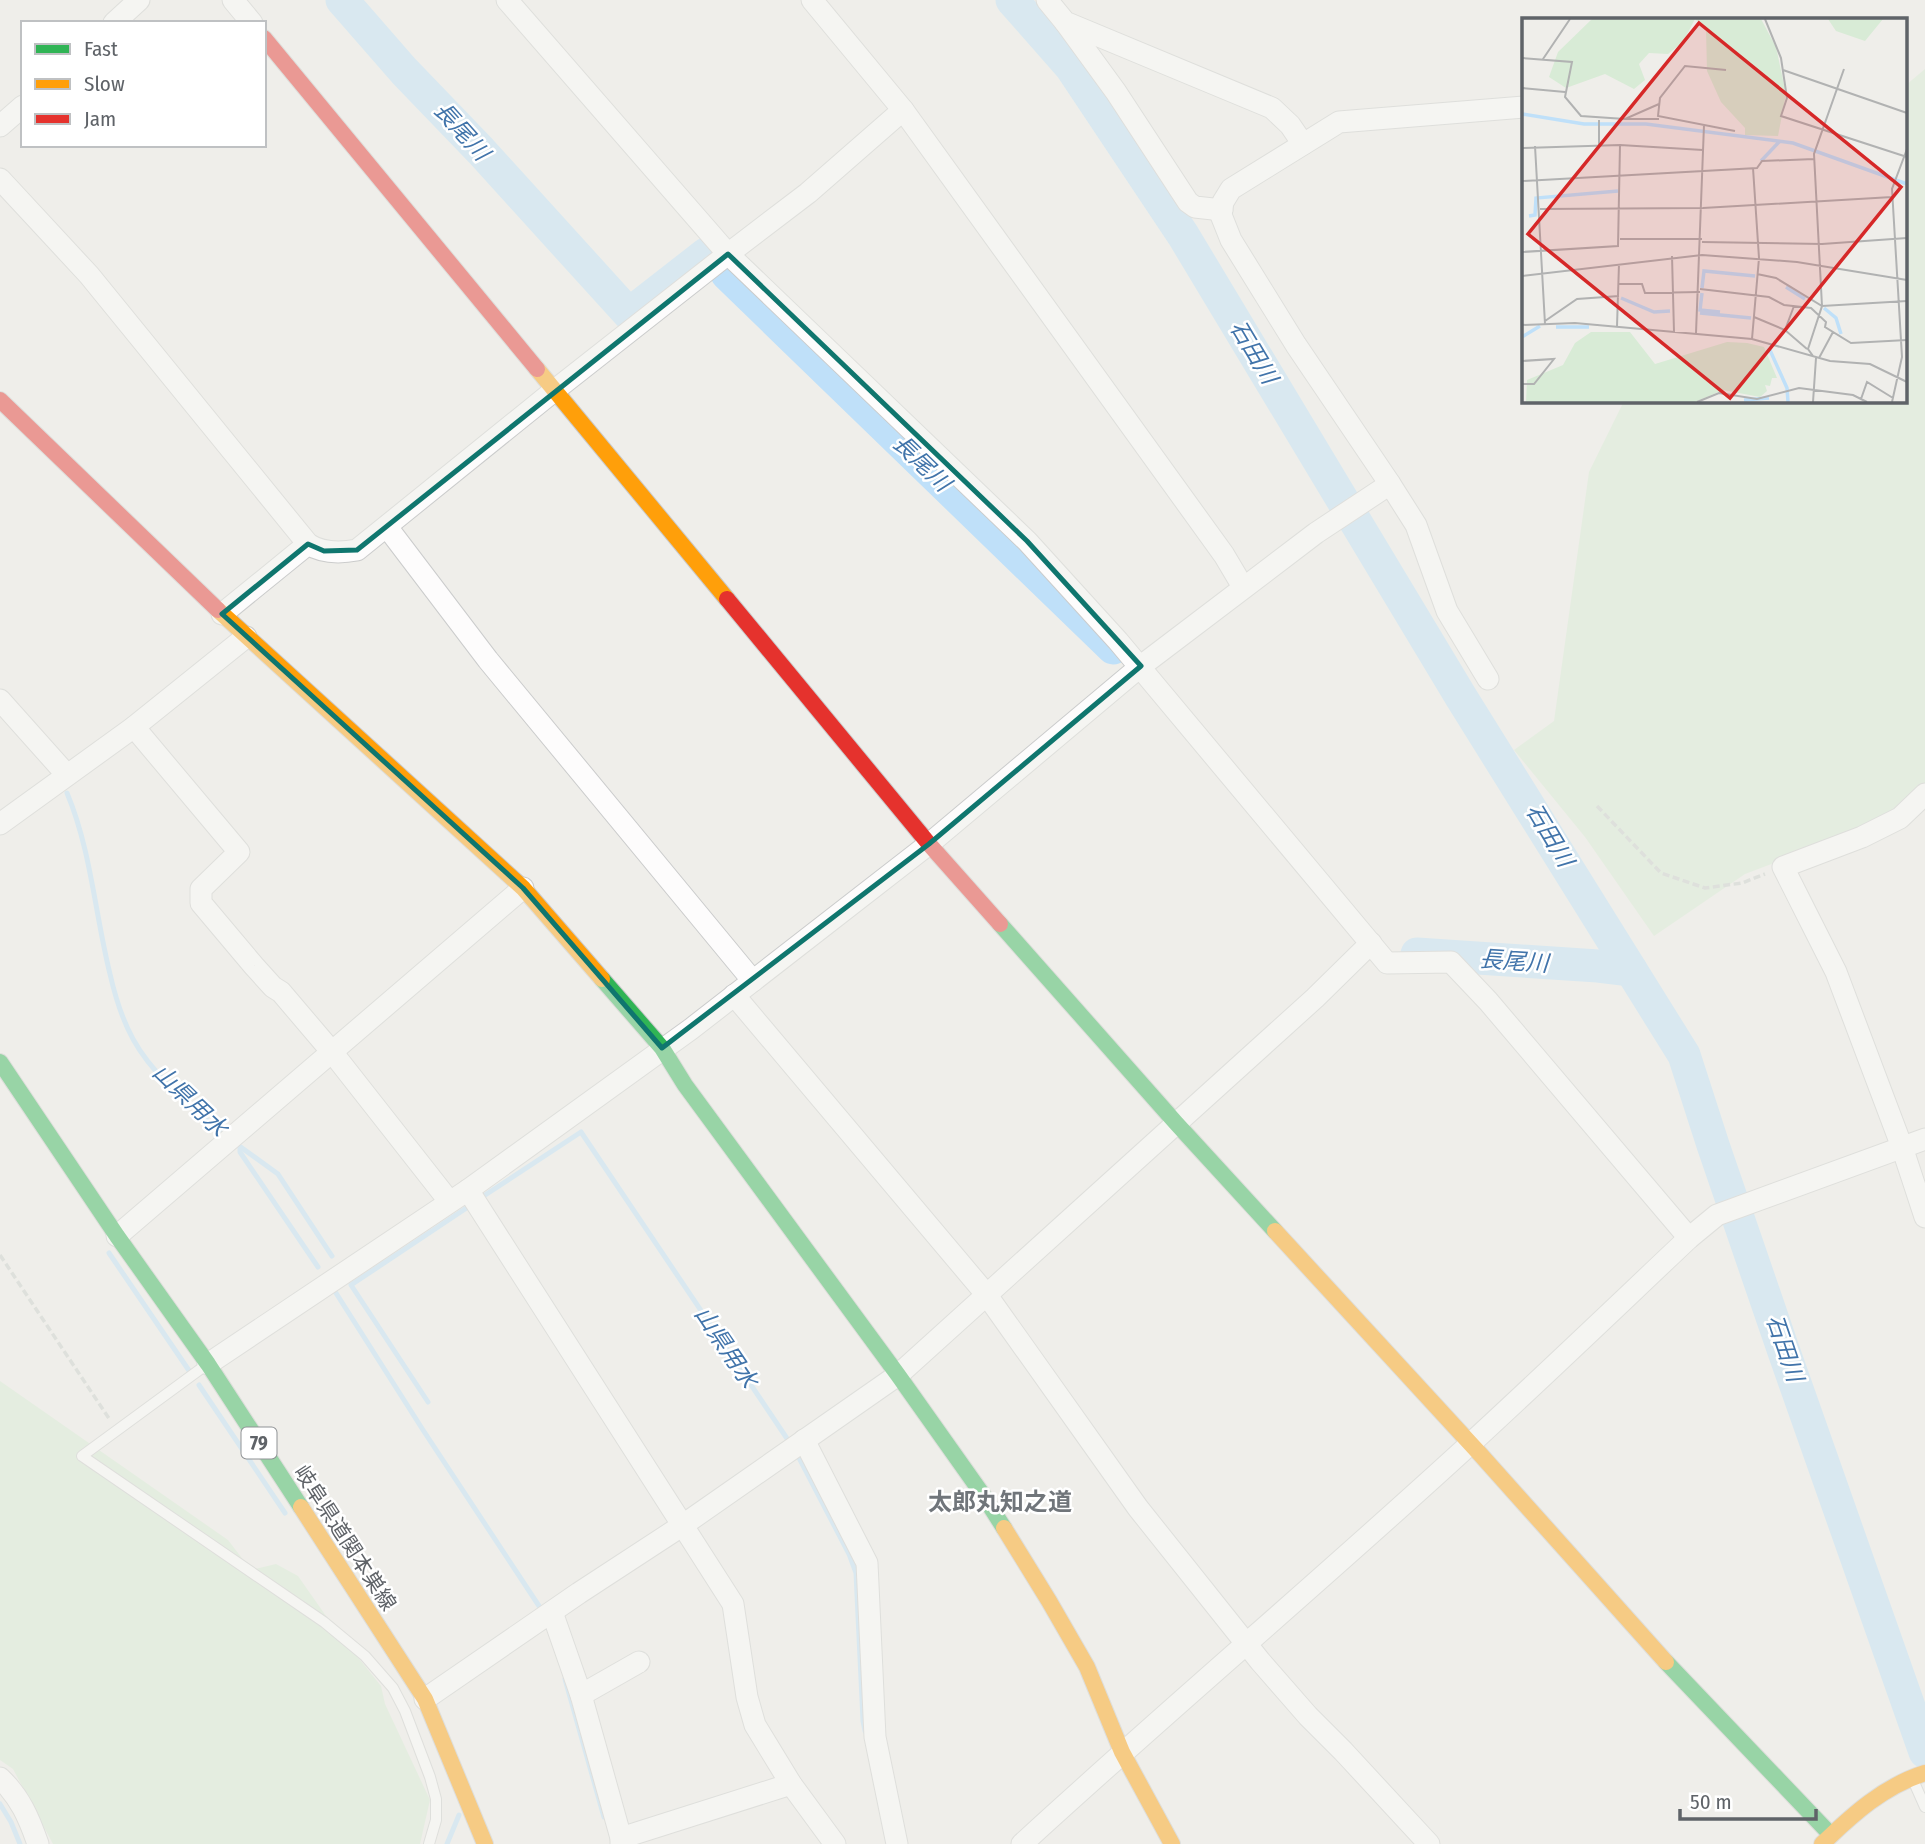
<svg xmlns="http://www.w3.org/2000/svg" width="1925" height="1844" font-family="'Fira Sans Condensed','Noto Sans JP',sans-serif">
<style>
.green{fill:#d8ebd6}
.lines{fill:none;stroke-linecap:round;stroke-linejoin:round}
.stream{stroke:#bfe0f9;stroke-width:5}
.river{stroke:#bfe0f9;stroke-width:33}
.lane-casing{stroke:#cbcccc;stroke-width:12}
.street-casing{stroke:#cbcccc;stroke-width:23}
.fast-casing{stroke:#cacacb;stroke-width:18}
.slow-casing{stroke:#cacacb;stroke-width:18}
.jam-casing{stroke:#cacacb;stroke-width:18}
.path{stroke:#cacfcc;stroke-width:3.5;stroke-dasharray:7 3.5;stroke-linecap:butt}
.lane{stroke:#fdfcfc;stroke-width:10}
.street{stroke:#fdfcfc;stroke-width:21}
.fast{stroke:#30b455;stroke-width:16}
.slow{stroke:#ff9f0a;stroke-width:16}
.jam{stroke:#e5322d;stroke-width:16}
.marked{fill:none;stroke:#0f766e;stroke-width:5;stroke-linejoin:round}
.labels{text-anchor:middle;stroke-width:5;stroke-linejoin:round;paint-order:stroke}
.shield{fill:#fff;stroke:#8f9295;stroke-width:2}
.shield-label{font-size:19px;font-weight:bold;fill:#5f6368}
.street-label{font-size:21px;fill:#5f6368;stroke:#fff}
.water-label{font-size:23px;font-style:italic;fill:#4174aa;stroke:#fff}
.quarter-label{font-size:24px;font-weight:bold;fill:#70757a;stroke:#fff}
.inset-river{fill:none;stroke:#bfe0f9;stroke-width:3.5}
.inset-road{fill:none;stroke:#b1b2b2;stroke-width:2}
.view{fill:#d62828;fill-opacity:0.15;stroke:#d62828;stroke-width:3.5}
.inset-edge{fill:none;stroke:#5f6368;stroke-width:3.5}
</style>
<rect width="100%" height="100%" fill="#efeeea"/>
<g class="green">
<path d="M 1925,69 L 1925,788 L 1890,819 L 1745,874 L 1654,936 L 1585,837 L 1514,750 L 1554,721 L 1589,472 L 1624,401 L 1906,401 L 1906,85 Z"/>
<path d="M 0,1381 L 228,1540 L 251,1570 L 276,1564 L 298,1576 L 333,1626 L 381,1686 L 385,1704 L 430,1800 L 420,1844 L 53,1844 L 13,1769 L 0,1760 Z"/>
</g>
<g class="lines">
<g class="stream">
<path d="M 67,793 C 91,850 95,914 110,974 C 115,996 122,1019 133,1039 C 153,1076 193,1108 224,1135"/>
<path d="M 235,1143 L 278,1174 L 332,1256"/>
<path d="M 240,1147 L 240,1152 L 318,1267"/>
<path d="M 479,1199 L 581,1132 L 790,1443"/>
<path d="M 109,1253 L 190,1372"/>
<path d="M 336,1293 L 423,1430 L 541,1609"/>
<path d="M 199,1385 L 285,1513"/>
<path d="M 428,1402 L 351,1285 L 471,1205"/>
<path d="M 796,1452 L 849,1554 L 856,1573 L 863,1721 L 865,1731"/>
<path d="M 565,1679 L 604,1817"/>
<path d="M 0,1804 L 11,1822 L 20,1844"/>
<path d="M 447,1844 L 459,1815"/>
</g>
<g class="river">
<path d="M 342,0 L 404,71 L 481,151 L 629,314 L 706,254"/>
<path d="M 1012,0 L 1071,67 L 1183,235 L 1461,697 L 1684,1055 L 1713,1145 L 1783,1349 L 1925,1752"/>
<path d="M 727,274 L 1113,648"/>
<path d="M 1417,954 L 1598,966 L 1631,970"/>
</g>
<g class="lane-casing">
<g id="lane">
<path d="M 206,1365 L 82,1456 L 324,1622 L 365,1656 L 393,1688 L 405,1711 L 430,1777 L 436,1799 L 436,1820 L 429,1844"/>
<path d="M 1913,1780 L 1925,1807"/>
</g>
</g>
<g class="street-casing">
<g id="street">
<path d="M 233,0 L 252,23"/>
<path d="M 507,0 L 728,254 L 1027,541 L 1118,641 L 1387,963 L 1451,962 L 1488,1001 L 1689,1238"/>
<path d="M 812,0 L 903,110 L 1224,555 L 1243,587"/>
<path d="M 1047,0 L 1065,22 L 1272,108 L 1290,125 L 1303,144"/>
<path d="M 1065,22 L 1116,92 L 1188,202 L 1195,207 L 1222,210"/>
<path d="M 114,23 L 139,0"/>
<path d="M 0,126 L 23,106"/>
<path d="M 0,179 L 89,275 L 308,544 C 322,553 341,553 357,550 L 555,390 L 728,254 L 808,193 L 903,110"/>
<path d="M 387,527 L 488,660 L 753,981"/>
<path d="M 222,614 L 308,544"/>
<path d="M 1488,679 L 1447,611 L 1416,525 L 1390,484 L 1296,345 L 1231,240 L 1221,215 L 1223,202 L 1231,189 L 1339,122 L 1524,107"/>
<path d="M 0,700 L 67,775"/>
<path d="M 134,727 L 239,852 L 201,889 L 201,903 L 254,966 L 273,987 L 281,992 L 332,1052 L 449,1201"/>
<path d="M 1925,794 L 1900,818 L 1862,837 L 1783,867 L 1836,972 L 1902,1147 L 1925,1217"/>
<path d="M 0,824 L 134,727 L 246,637"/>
<path d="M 734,995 L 986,1294 L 1138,1508 L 1260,1661 L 1308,1716 L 1343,1751 L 1429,1844"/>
<path d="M 468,1190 L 733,1604 L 747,1697 L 755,1725 L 791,1784 L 835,1844"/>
<path d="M 117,1236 L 523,888"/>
<path d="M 208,1364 L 468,1190 L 691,1029 L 929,844 L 1141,666 L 1316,533 L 1390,484"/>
<path d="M 804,1440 L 867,1563 L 875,1737 L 897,1844"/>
<path d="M 552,1612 L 581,1695 L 621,1838 L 621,1844"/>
<path d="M 581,1695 L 639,1662"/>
<path d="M 425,1699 L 579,1593 L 683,1525 L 898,1375 L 1315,998 L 1371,943"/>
<path d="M 0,1778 C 20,1797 29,1818 38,1844"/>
<path d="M 621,1838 L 791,1784"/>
<path d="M 1022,1844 C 1169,1709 1322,1580 1469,1445 C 1543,1377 1616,1307 1689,1238 L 1717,1215 L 1925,1139"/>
</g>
</g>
<g class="fast-casing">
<g id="fast">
<path d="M 1000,924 L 1176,1123 L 1275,1231"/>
<path d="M 602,979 L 662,1048 L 685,1085 L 898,1375 L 983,1495 L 1004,1528"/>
<path d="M 0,1062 L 117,1236 L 208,1364 L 301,1507"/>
<path d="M 1666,1662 L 1831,1835"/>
</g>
</g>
<g class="slow-casing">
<g id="slow">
<path d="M 537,369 L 727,599"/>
<path d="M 218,610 L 523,888 L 602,979"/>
<path d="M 1275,1231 L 1480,1454 L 1666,1662"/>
<path d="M 301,1507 L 425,1699 L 485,1844"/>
<path d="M 1004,1528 L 1049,1601 L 1087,1667 L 1122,1752 L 1172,1844"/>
<path d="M 1822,1844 C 1853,1814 1884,1786 1925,1773"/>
</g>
</g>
<g class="jam-casing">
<g id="jam">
<path d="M 264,38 L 537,369"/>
<path d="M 0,400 L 218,610"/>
<path d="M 727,599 L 929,844 L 1000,924"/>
</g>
</g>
<g class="path">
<path d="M 1597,806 L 1661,873 L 1705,888 L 1742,883 L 1765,874"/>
<path d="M 0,1255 L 110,1420"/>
</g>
<use href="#lane" class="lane"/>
<use href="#street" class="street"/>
<use href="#fast" class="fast"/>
<use href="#slow" class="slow"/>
<use href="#jam" class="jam"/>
</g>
<path d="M0 0H1925V1844H0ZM 728,254 L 1027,541 L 1141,666 L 929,844 L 662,1048 L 523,888 L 222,614 L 308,544 L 324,551 L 357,550 Z" fill="#efeeea" fill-opacity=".55" fill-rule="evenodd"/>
<path class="marked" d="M 728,254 L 1027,541 L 1141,666 L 929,844 L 662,1048 L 523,888 L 222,614 L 308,544 L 324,551 L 357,550 Z"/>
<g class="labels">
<rect class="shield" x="241.5" y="1427.5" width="35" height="31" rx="5"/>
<g class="shield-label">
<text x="259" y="1450">79</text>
</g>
<g class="street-label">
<text transform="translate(345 1538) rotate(57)" y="7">岐阜県道関本巣線</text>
</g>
<g class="water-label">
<text transform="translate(462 131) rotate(48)" y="8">長尾川</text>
<text transform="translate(1254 352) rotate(59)" y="8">石田川</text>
<text transform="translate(922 463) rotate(44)" y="8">長尾川</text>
<text transform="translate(1550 835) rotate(59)" y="8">石田川</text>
<text transform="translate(1514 961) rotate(4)" y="8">長尾川</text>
<text transform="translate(190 1100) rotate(44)" y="8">山県用水</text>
<text transform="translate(726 1347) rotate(56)" y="8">山県用水</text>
<text transform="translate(1785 1348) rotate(71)" y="8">石田川</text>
</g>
<g class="quarter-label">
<text x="1000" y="1510">太郎丸知之道</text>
</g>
</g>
<g transform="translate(1522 18)">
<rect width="385" height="385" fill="#efeeea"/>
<path d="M 70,1 L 239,1 L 254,29 L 264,76 L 256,118 L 223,117 L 223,110 L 199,84 L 185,53 L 184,11 L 173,1 L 161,24 L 146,36 L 127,35 L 117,46 L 123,62 L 112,71 L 83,56 L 44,70 L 27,59 L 36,34 ZM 306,1 L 361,1 L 343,23 L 314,13 ZM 69,314 L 108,314 L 133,346 L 205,324 L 225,325 L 242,329 L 255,360 L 250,360 L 248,368 L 243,367 L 245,373 L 238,379 L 201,372 L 173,384 L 4,384 L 5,362 L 41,347 L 53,325 Z" fill="#d8ebd6"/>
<path class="inset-river" d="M 0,96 L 62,106 L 124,106 L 271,125 L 385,166M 239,143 L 257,124M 7,198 L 13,197 L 14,180 L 96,173M 264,269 L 283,281M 180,270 L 182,253 L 233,258M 180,275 L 178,292 L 198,294M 99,280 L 132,294 L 148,293M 302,290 L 314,300 L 319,316M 178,295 L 229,300M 34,309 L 67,309M 0,319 L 18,308M 247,330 L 265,370 L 266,384M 222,382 L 247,380"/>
<path class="inset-road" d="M 243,1 L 259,40 L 265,80 L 259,98 L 385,139M 0,40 L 50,44 L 43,79 L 59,98 L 103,101 L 137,86M 21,41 L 48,1M 204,52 L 163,48 L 138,80 L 136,98 L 213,113M 261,52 L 385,95M 0,70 L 43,74M 103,101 L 137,101M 77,102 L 77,127M 13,128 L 23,306M 0,130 L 98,127 L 181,132M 0,163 L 235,150 L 240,143 L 292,141M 18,191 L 181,190 L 370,179M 98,221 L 180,221M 180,224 L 300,226 L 385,220M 0,234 L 96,228 L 98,127M 150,238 L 152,314M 235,256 L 254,260 L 300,288 L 385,283M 0,258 L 180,237 L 275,244 L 385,262M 97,266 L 120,266 L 123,275 L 178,274M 178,271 L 247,279 L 262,287 L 289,290 L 304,304 L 303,309 L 329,325 L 385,322M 232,299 L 263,312 L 285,331M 23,303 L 55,281 L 97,278M 0,307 L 53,305 L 230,321 L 308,343 L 348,346 L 385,364M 95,308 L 97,246M 263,312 L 272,288M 174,315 L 182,107M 230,321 L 237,240 L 231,150M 291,338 L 286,331 L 300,288 L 292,136 L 322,51M 297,340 L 311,314M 0,343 L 32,341 L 12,366 L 0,366M 339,381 L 345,364 L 371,380M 175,384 L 197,375 L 235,381 L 277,370 L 331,377 L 345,384M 291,384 L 294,340M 370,384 L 380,339 L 370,171 L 385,131"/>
<path class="view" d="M 177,5 L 379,169 L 208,380 L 6,216 Z"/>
<rect width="385" height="385" class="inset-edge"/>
</g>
<rect x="21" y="21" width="245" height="126" fill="#ffffff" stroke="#bfc1c3" stroke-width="2"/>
<rect x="35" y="44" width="35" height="10" fill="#30b455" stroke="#bfc1c3" stroke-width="2"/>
<text x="84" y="56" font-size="21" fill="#5f6368">Fast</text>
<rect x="35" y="79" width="35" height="10" fill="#ff9f0a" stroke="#bfc1c3" stroke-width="2"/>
<text x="84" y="91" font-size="21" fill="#5f6368">Slow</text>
<rect x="35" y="114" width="35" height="10" fill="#e5322d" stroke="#bfc1c3" stroke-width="2"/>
<text x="84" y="126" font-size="21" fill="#5f6368">Jam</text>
<path d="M1680 1809v10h136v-10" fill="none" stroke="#5f6368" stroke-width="3.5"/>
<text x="1690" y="1809" font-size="21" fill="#5f6368" stroke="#ffffff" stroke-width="5" paint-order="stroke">50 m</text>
</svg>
